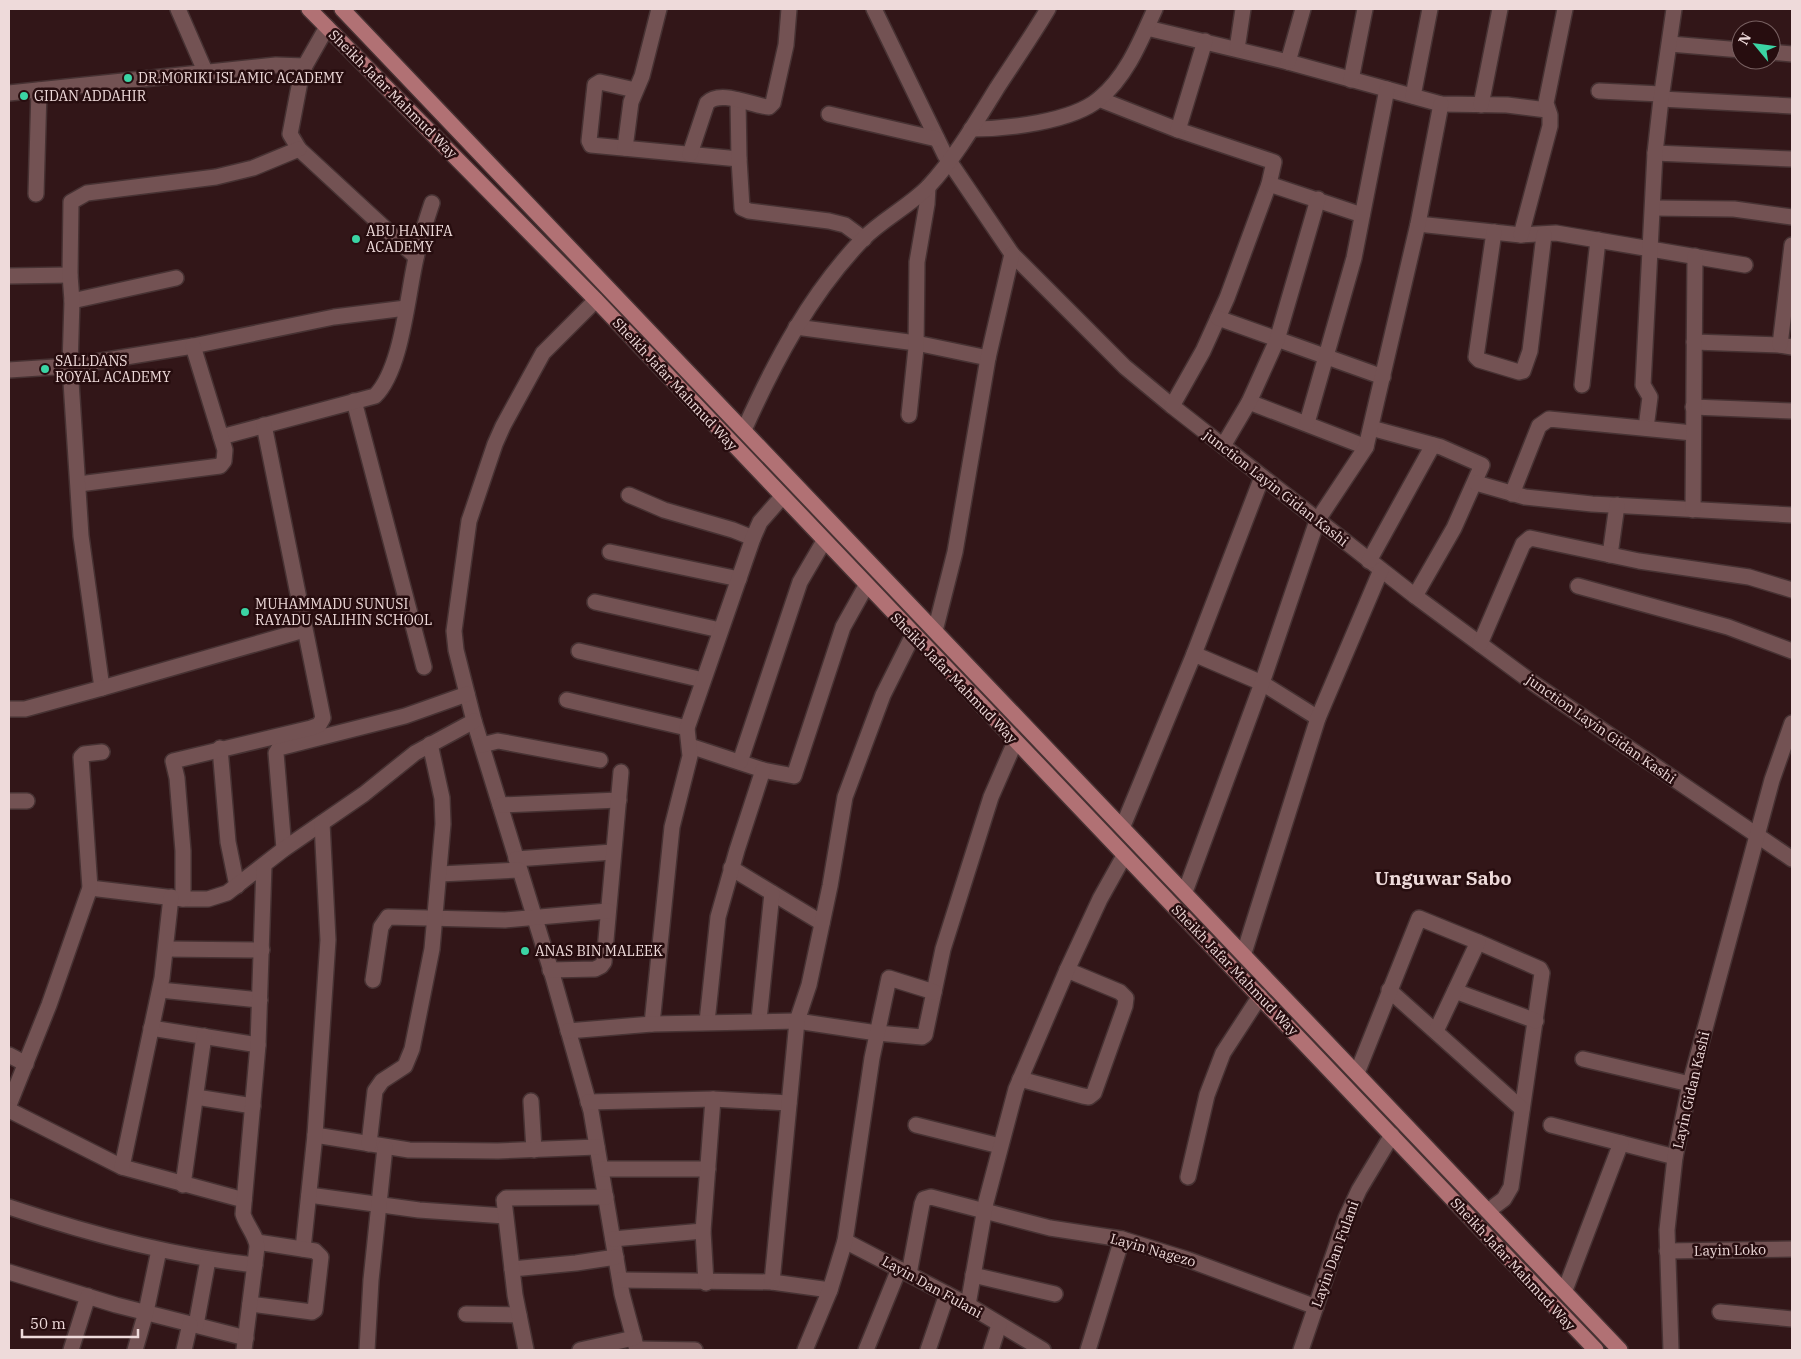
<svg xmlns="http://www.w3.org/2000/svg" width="1801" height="1359" font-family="'IBM Plex Serif',serif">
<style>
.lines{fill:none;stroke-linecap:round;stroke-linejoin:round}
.street-casing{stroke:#473233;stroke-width:18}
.primary-casing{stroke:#473233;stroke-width:18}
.street{stroke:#735253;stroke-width:15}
.primary{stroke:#b17174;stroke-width:15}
.poi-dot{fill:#3bd4a4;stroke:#270d0f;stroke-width:2}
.labels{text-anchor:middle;stroke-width:5;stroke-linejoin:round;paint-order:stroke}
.poi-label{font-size:14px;fill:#eedada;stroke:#270d0f;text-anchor:start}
.street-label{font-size:14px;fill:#eedada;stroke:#270d0f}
.district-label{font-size:19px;font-weight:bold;fill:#eedada;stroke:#270d0f}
</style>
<rect width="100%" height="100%" fill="#321618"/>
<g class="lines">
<g class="street-casing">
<g id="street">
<path d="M 178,9 L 205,71"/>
<path d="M 874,9 L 945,155 L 1012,254 L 1125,367 L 1172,406 L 1415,596 L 1533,683 L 1792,859"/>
<path d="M 327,27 L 302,71 L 290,134 L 299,149 L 416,257"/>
<path d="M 1147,28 L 1288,62 L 1441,104 L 1507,105 L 1547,110"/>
<path d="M 1670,44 L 1741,50"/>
<path d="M 1237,49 L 1243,9"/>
<path d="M 1771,52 L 1792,54"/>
<path d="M 1288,62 L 1303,9"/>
<path d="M 1351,80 L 1365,9"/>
<path d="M 635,90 L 600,82 L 595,85 L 589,141 L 591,145 L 739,159"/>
<path d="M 1599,91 L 1661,94"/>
<path d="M 9,93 L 276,65 L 305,66"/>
<path d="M 1413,96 L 1430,9"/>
<path d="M 1099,99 L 1178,130 L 1274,162 L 1269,184 L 1227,298 L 1203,351 L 1172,406"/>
<path d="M 1661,99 L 1792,106"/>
<path d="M 738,100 L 739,159 L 742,208 L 749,211 L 829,221 L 845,225 L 864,239"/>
<path d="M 1481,105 L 1500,9"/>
<path d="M 829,114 L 937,139"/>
<path d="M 971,129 C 1006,129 1072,122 1099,99 C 1127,76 1141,40 1155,9"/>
<path d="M 1178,130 L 1205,41"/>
<path d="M 625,148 L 631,102 L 642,76 L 659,9"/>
<path d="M 1655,153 L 1792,159"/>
<path d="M 690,154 L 707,103 C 721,89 752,106 769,107 L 773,103 L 786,45 L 789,9"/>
<path d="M 1269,184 L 1362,215"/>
<path d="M 36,194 L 39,90"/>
<path d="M 1653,208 L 1734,209 L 1792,217"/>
<path d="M 1418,224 L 1521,235 L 1556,233 L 1745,265"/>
<path d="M 1494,232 L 1476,357 L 1479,360 L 1519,372 L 1523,371 L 1530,351 L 1544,235"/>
<path d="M 1521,235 L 1550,126 L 1550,115 L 1546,103 L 1565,9"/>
<path d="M 9,276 L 70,275"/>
<path d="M 596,300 L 543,353 L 503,426 L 495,444 L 469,521 L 454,631 L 456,650 L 474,721 L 553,977 L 591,1111 L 622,1294 L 637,1350"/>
<path d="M 72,301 L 176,278"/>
<path d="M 1218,318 L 1383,377"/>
<path d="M 796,327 L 916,343 L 988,358"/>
<path d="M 1694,342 L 1780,345 L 1792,347"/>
<path d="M 1780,345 L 1792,245"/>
<path d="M 9,370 L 70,366 L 193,346 L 334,317 L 406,308"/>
<path d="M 1582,385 L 1598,240"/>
<path d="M 354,401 L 424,667"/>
<path d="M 1249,402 L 1366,447"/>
<path d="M 1693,407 L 1792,411"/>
<path d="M 909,415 L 916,348 L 917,262 L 927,204 L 928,187"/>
<path d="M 1307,423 L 1354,258 L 1387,89"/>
<path d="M 1371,428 L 1441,447 L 1482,465 L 1454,528 L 1415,596"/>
<path d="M 1646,428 L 1650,397 L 1643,385 L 1655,153 L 1661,99 L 1674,9"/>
<path d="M 744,430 C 775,361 810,294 863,239 C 883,219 908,207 928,187 C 955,158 976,122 997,88 C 1014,62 1032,36 1048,9"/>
<path d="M 221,437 L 375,396 C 402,369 407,297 416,258 C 420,240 426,221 432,203"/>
<path d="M 1223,446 L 1249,402 L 1277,340 L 1318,199"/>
<path d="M 1476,483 L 1525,497 L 1592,504 L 1792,515"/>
<path d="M 79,484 L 220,466 L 224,461 L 225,450 L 193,346"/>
<path d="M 1512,494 L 1539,426 L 1549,419 L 1693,433"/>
<path d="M 629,495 L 664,510 L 733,530 L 753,538"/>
<path d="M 1693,510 L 1695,256"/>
<path d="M 610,552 L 739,579"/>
<path d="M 1610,555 L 1617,505"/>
<path d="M 1369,561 L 1433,445"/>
<path d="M 1578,586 L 1728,627 L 1792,651"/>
<path d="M 595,602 L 720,630"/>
<path d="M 935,631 L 955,552 L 988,358 L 1012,254"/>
<path d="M 1480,644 L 1523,544 L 1530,538 L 1639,561 L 1749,577 L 1792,590"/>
<path d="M 579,651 L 703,680"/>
<path d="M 1194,654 L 1262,683 L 1318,718"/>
<path d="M 102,688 L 81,536 L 70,366 L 72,301 L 70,275 L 71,202 L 87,193 L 216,177 L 253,168 L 299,149"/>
<path d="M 567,700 L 687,728"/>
<path d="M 9,709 L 25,709 L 102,688 L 304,630"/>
<path d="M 482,745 L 498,741 L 600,760"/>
<path d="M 690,746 L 763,770 L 794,776 L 843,627 L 866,586"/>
<path d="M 220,748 L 228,842 L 237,886"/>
<path d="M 740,762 L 800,582 L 824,541"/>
<path d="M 9,801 L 27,801"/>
<path d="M 500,805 L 619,800"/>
<path d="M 1123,826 L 1194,654 L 1262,477"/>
<path d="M 284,849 L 276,753 L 279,748 L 405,716 L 467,694"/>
<path d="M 516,859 L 613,852"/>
<path d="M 731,868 L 822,923"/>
<path d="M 440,874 L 519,870"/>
<path d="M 90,888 L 183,899 L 208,899 L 227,893 L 284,849 L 364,794 L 415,753 L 474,721"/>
<path d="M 1185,892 L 1262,683 L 1317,521 L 1366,447 L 1418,224 L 1441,104"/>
<path d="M 183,899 L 183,851 L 177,778 L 173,761 L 311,728 L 319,725 L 323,718 L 264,425"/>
<path d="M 1478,942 L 1540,969 L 1542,973 L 1511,1187 L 1504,1199 L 1488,1211"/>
<path d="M 166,949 L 262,950"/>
<path d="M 1244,953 L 1318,718 L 1381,570"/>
<path d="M 550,970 L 595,969 L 601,966 L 604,962 L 621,772"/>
<path d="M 373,980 L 381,927 L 388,917 L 505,920 L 608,911"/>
<path d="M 160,990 L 260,1000"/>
<path d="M 1389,990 L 1522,1109"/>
<path d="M 1455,991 L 1536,1021"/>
<path d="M 759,1020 L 772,893"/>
<path d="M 707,1022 L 718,917 L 737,850 L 763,770"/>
<path d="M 652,1024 L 672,827 L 690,756 L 687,728 L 753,538 L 760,522 L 782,497"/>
<path d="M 151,1028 L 258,1045"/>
<path d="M 568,1031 L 652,1024 L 797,1021 L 877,1033 L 922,1037 L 925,1035 L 943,949 L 991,797 L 1015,742"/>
<path d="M 9,1055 L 26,1064"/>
<path d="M 1583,1059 L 1690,1084"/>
<path d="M 1357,1073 L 1419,918 L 1478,942 L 1436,1031"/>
<path d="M 1020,1079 L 1083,1096 L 1089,1097 L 1094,1093 L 1125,1006 L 1126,998 L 1120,992 L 1067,970"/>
<path d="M 196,1097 L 253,1106"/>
<path d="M 531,1101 L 534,1150"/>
<path d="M 588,1102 L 713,1099 L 789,1103"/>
<path d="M 9,1105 L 49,1005 L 90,888 L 81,757 L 84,754 L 102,752"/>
<path d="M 9,1110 L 122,1167 L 244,1200"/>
<path d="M 916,1125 L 1000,1146"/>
<path d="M 1551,1125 L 1675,1157"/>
<path d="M 315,1135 L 409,1150 L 498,1151 L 597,1147"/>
<path d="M 369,1144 L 375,1091 L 382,1081 L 405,1066 L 412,1049 L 432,949 L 443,824 L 442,798 L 430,744"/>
<path d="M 122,1167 L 162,978 L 171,897"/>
<path d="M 601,1169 L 708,1169"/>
<path d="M 1188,1177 L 1207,1095 L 1223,1053 L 1260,996"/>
<path d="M 183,1185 L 204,1036"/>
<path d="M 309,1195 L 419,1210 L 505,1216"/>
<path d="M 9,1207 C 89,1234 170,1256 255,1265"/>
<path d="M 613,1239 L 703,1231"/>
<path d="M 845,1241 L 968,1305 L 1043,1350"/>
<path d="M 303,1249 L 315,1135 L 328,940 L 322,823"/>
<path d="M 1667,1251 L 1792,1249"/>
<path d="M 512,1269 L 576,1263 L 616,1257"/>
<path d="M 9,1272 L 116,1305 L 246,1338"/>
<path d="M 909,1274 L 922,1204 L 924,1199 L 931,1197 L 1050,1228 L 1122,1239 L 1189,1260 L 1316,1307"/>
<path d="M 973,1275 L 1055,1294"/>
<path d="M 620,1280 L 772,1282 L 830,1290"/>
<path d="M 772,1282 L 797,1021 L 809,985 L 830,886 L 845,797 L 883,695 L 913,635"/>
<path d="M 706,1283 L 703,1231 L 713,1099"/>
<path d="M 1565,1290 L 1621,1143"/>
<path d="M 250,1304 L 312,1312 L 315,1310 L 321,1257 L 315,1251 L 257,1242"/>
<path d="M 968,1305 L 986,1202 L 1016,1089 L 1067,970 L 1100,899 L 1124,856"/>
<path d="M 1720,1312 L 1792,1319"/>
<path d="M 466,1314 L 519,1315"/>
<path d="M 196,1325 L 208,1260"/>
<path d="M 637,1349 L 695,1350"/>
<path d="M 71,1350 L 88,1296"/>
<path d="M 135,1350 L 146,1312 L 159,1250"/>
<path d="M 184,1350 L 190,1324"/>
<path d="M 244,1350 L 257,1247 C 257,1236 246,1225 243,1214 L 258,1045 L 264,865"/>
<path d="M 367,1350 L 371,1280 L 385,1147"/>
<path d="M 526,1350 L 515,1295 L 504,1200 L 506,1198 L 606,1197"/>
<path d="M 580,1350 L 634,1338"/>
<path d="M 805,1350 L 830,1290 L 845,1241 L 872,1058 L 889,978 L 934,992"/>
<path d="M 866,1350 L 899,1269"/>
<path d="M 928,1350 L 947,1294"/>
<path d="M 991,1350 L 999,1325"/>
<path d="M 1088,1350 L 1122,1239"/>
<path d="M 1301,1350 L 1346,1218 L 1359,1190 L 1392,1135"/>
<path d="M 1671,1350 L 1667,1230 L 1675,1157 L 1690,1084 L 1772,780 L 1792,723"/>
</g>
</g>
<g class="primary-casing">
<g id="primary">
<path d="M 309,9 L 596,300 L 1596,1350"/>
<path d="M 342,9 L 1620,1350"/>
</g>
</g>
<use href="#street" class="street"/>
<use href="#primary" class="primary"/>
</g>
<g class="poi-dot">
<circle cx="128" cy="78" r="5"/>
<circle cx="24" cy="96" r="5"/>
<circle cx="356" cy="239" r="5"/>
<circle cx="45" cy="369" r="5"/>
<circle cx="245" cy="612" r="5"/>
<circle cx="525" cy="951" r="5"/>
</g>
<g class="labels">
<g class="poi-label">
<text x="138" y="83">DR.MORIKI ISLAMIC ACADEMY</text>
<text x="34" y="101">GIDAN ADDAHIR</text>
<text x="366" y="236">ABU HANIFA<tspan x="366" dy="16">ACADEMY</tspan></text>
<text x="55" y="366">SALLDANS<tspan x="55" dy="16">ROYAL ACADEMY</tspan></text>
<text x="255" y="609">MUHAMMADU SUNUSI<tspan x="255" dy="16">RAYADU SALIHIN SCHOOL</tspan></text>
<text x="535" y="956">ANAS BIN MALEEK</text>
</g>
<g class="street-label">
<text transform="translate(393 94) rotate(45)" y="5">Sheikh Jafar Mahmud Way</text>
<text transform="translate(675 384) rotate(47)" y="5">Sheikh Jafar Mahmud Way</text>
<text transform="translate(1276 488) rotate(38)" y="5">junction Layin Gidan Kashi</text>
<text transform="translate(954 678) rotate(46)" y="5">Sheikh Jafar Mahmud Way</text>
<text transform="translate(1601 729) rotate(35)" y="5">junction Layin Gidan Kashi</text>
<text transform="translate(1235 970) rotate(46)" y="5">Sheikh Jafar Mahmud Way</text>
<text transform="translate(1691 1090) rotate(-77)" y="5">Layin Gidan Kashi</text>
<text transform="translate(1153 1250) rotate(16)" y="5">Layin Nagezo</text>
<text transform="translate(1730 1250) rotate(-1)" y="5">Layin Loko</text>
<text transform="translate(1335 1254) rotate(-70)" y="5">Layin Dan Fulani</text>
<text transform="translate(1513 1264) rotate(47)" y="5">Sheikh Jafar Mahmud Way</text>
<text transform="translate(932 1287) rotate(29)" y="5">Layin Dan Fulani</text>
</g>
<g class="district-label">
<text x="1443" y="885">Unguwar Sabo</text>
</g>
</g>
<rect width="1801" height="1359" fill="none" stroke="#eedada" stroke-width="20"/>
<g transform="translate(1756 45) rotate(299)"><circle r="24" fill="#270d0f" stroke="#775f60"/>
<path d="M0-4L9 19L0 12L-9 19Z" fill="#3bd4a4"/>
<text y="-8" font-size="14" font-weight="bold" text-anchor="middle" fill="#eedada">N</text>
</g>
<path d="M22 1329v8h116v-8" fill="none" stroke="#eedada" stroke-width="2.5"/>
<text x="30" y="1329" font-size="15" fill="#eedada" stroke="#270d0f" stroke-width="4" paint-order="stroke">50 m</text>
</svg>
